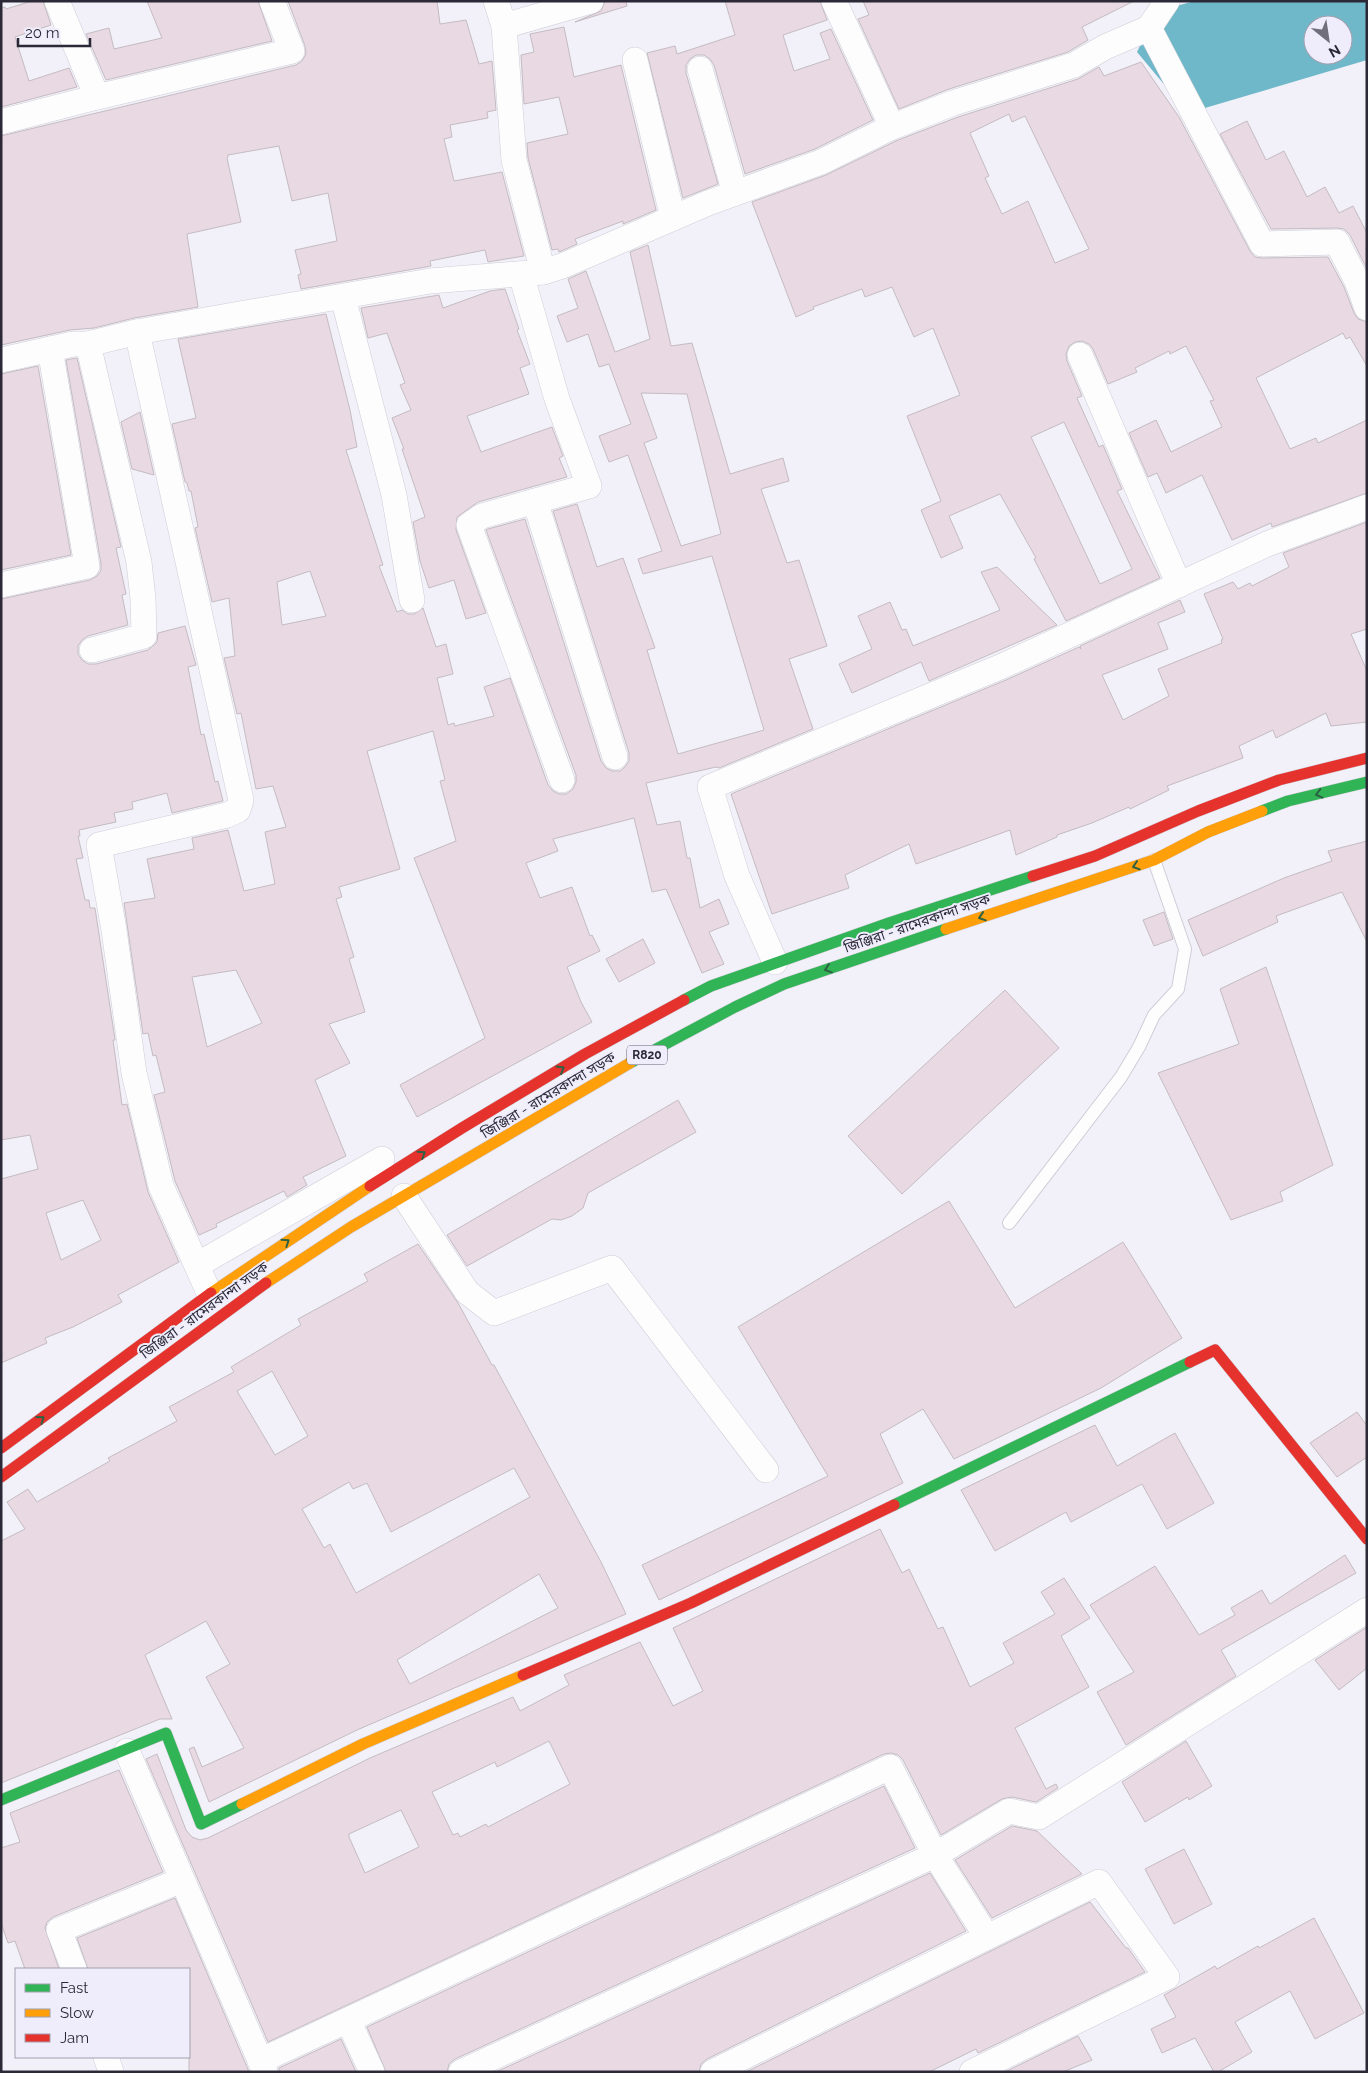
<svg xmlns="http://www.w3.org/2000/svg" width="1368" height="2073" font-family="Raleway,'Noto Sans Bengali',sans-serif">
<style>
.water{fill:#6fb8c9;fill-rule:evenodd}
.building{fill:#e9d9e3;stroke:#c4bcc2;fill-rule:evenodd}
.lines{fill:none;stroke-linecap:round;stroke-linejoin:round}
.lane-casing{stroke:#cfcdd7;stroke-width:14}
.street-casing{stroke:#cfcdd7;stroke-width:26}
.fast-casing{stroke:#cfcdd7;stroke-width:12}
.slow-casing{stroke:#cfcdd7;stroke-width:12}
.jam-casing{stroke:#cfcdd7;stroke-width:12}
.lane{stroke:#fdfdfe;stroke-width:12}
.street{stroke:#fdfdfe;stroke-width:25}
.fast{stroke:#30b455;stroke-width:11}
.slow{stroke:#ff9f0a;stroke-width:11}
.jam{stroke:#e5322d;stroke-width:11}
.oneway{stroke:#2d6143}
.labels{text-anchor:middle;stroke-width:4;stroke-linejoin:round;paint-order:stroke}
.shield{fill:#efedfc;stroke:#666472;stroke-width:1}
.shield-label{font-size:12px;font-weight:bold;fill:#2b2937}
.street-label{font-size:14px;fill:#2b2937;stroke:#efedfc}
</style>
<rect width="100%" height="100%" fill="#f2f0f8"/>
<path class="water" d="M 1195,1 L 1367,1 L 1367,60 L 1188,113 L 1137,52 L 1157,11 ZM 1313,25 L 1343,25 L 1343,55 L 1313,55 Z"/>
<g class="building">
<path d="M 32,1 L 43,1 L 51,25 L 15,37 L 29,81 L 69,68 L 77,87 L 1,107 L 1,8 L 5,7 L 6,9 Z"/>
<path d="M 147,1 L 258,1 L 272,41 L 106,80 L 86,34 L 109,28 L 114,49 L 162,38 Z"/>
<path d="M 288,1 L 437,1 L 440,24 L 466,20 L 479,64 L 492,61 L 496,110 L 487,112 L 488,118 L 450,125 L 452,137 L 444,139 L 454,181 L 502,172 L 524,256 L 488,262 L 485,250 L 430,261 L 431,266 L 301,289 L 298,275 L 301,274 L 295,250 L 337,241 L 328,193 L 292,201 L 279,146 L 228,155 L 228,157 L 227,158 L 241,222 L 187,234 L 198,307 L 134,318 L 94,328 L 70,330 L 1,345 L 1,136 L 296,65 L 302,61 L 306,54 L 305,46 Z"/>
<path d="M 605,1 L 626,1 L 627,6 L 575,22 L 601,11 Z"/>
<path d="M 725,1 L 820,1 L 827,20 L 783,35 L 794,71 L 830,59 L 820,33 L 831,29 L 873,120 L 815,149 L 745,174 L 714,65 L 710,59 L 704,55 L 696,55 L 690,59 L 686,65 L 686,73 L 718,184 L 683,198 L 647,53 L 675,46 L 677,54 L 735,35 Z"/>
<path d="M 863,1 L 1134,1 L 1082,27 L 1088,40 L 1068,52 L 949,89 L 899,109 L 858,19 L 869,15 Z"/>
<path d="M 564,27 L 574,77 L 621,65 L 656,210 L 623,224 L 623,221 L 575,239 L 577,244 L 559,252 L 558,249 L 552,250 L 528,158 L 527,143 L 568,134 L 559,97 L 524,104 L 521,55 L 534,52 L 530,34 Z"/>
<path d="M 1141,62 L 1179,117 L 1250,251 L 1255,257 L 1262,258 L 1328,257 L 1344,287 L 1354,313 L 1358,319 L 1367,322 L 1367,366 L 1350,337 L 1346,339 L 1343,333 L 1256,378 L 1290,449 L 1316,438 L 1318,443 L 1367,420 L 1367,493 L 1272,527 L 1271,523 L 1232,540 L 1202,475 L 1166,493 L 1157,473 L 1148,477 L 1129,433 L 1156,420 L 1171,452 L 1222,427 L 1210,401 L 1214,400 L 1186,346 L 1170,354 L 1169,351 L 1135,368 L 1137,372 L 1108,384 L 1093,349 L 1089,344 L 1082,341 L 1075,342 L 1069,346 L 1066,354 L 1067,361 L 1082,396 L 1077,398 L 1099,447 L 1103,445 L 1122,489 L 1117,491 L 1160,578 L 1066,621 L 1034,559 L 1036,558 L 1000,494 L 949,516 L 963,548 L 941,558 L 921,510 L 941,501 L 907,416 L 960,395 L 933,328 L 914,337 L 892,287 L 865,297 L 862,289 L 813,307 L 814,309 L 796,317 L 752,202 L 826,175 L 898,140 L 958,117 L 1078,79 L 1099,67 L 1104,76 ZM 1009,114 L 1012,122 L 1025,116 L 1089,249 L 1055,263 L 1028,201 L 1002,214 L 985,178 L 989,176 L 970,133 ZM 1064,422 L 1132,569 L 1100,584 L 1031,437 Z"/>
<path d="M 1247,121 L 1266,160 L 1284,151 L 1307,197 L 1325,187 L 1339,213 L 1353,206 L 1367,233 L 1367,269 L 1350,235 L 1344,229 L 1337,228 L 1271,229 L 1220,134 Z"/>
<path d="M 648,245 L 671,346 L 692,343 L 730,474 L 783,458 L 789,481 L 761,489 L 787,563 L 799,560 L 827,646 L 789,659 L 813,729 L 719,768 L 716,767 L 646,783 L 657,825 L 680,821 L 687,858 L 690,858 L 700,908 L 719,899 L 729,924 L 709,932 L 724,964 L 702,973 L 666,889 L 652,892 L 634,818 L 553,839 L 558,851 L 526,863 L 540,898 L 572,887 L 590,936 L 592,935 L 600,951 L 567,967 L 581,1002 L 592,1022 L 417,1117 L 400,1085 L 485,1038 L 414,858 L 456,841 L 440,781 L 445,780 L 433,731 L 367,751 L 400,869 L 339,887 L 342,897 L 336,899 L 354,957 L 349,959 L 365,1012 L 329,1024 L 350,1063 L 315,1080 L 346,1156 L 303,1177 L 307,1185 L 287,1197 L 284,1191 L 216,1224 L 217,1227 L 199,1235 L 175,1181 L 154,1095 L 165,1092 L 156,1055 L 153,1056 L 148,1033 L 143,1034 L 124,903 L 155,898 L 147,859 L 194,849 L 192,838 L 228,830 L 244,891 L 275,884 L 265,832 L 286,827 L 273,786 L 256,789 L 241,713 L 237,714 L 224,658 L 235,656 L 229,598 L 212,602 L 195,528 L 198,527 L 191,491 L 189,491 L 187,483 L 185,482 L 172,424 L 196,418 L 178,339 L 326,314 L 350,410 L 357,447 L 346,450 L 383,565 L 379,566 L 397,612 L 402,610 L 408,614 L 414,614 L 423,608 L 436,647 L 446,644 L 453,674 L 437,678 L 448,725 L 454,723 L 455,726 L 494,716 L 484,687 L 510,678 L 548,785 L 553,791 L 559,794 L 566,794 L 573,789 L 576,782 L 576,775 L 486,530 L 488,529 L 525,519 L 601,761 L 606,768 L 612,771 L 620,771 L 625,767 L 629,761 L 629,753 L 553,511 L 577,504 L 597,567 L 623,558 L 655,648 L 647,650 L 678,754 L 764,730 L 712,556 L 643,574 L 638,559 L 662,551 L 628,455 L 609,462 L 599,436 L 631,424 L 609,364 L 599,367 L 588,334 L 567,342 L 557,316 L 578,308 L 568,279 L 586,271 L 615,352 L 650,339 L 630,252 ZM 641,393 L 687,394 L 721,534 L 681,546 L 644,443 L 657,438 ZM 310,571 L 326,616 L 282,625 L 277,582 ZM 236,970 L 262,1023 L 207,1047 L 192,977 Z"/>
<path d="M 505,289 L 519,329 L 517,330 L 530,364 L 520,368 L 529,394 L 467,416 L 481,452 L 552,427 L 563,456 L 559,458 L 567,477 L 478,502 L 457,517 L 456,530 L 486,613 L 466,619 L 454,580 L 429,588 L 420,561 L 413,522 L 425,517 L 402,449 L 404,449 L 392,418 L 411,410 L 400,385 L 405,383 L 387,333 L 368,338 L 361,308 L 439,295 L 443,308 L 490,291 Z"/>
<path d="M 77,358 L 121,547 L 116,548 L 126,594 L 122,595 L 128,625 L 88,636 L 82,640 L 78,646 L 78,654 L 82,660 L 88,664 L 96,664 L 148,650 L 157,642 L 158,633 L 185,626 L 196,665 L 188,667 L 201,735 L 204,734 L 215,782 L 218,781 L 223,801 L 172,813 L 167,793 L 132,802 L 133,809 L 114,813 L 116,822 L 79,830 L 80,836 L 78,836 L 83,858 L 76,859 L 85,900 L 89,900 L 90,908 L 95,908 L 115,1040 L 113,1040 L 122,1105 L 127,1104 L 148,1192 L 179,1262 L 118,1295 L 122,1302 L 73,1327 L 45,1338 L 47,1343 L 1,1363 L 1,1179 L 38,1169 L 30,1135 L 1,1140 L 1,599 L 90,580 L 97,576 L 101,570 L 101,564 L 66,360 ZM 83,1200 L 101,1240 L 61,1260 L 46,1213 Z"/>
<path d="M 38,366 L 71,555 L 1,570 L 1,374 Z"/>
<path d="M 140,412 L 154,475 L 132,469 L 121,422 Z"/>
<path d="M 1367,522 L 1367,629 L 1351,634 L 1367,671 L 1367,722 L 1331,726 L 1326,713 L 1276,738 L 1273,730 L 1239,746 L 1243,758 L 1167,786 L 1169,790 L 1130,809 L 1129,807 L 1092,823 L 1057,835 L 1057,837 L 1016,855 L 1010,830 L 916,864 L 909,844 L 845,875 L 849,888 L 772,914 L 731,794 L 1006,680 L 1079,647 L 1081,649 L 1080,646 L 1180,600 L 1185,612 L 1158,623 L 1168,649 L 1102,675 L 1123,720 L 1169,696 L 1158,669 L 1222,643 L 1221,640 L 1223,639 L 1204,594 L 1233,582 L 1238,589 L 1250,583 L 1252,586 L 1289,567 L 1283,553 Z"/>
<path d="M 997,567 L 1057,625 L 929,681 L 921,662 L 852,693 L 839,664 L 872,649 L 858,616 L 890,602 L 902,630 L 906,629 L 913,646 L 1000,610 L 981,572 Z"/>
<path d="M 1367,841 L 1367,942 L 1342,892 L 1276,916 L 1278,922 L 1203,956 L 1188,920 L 1284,878 L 1332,861 L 1328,851 Z"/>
<path d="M 1164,912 L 1173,939 L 1154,946 L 1143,920 Z"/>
<path d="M 643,939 L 655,963 L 619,982 L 606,959 Z"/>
<path d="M 1266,967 L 1333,1165 L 1280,1192 L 1283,1201 L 1231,1220 L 1158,1073 L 1239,1044 L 1220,989 Z"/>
<path d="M 1005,990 L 1059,1048 L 902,1194 L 848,1136 Z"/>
<path d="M 678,1100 L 696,1132 L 588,1193 L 583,1208 L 572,1216 L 561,1220 L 552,1219 L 467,1266 L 447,1235 Z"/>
<path d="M 949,1201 L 1015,1308 L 1123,1242 L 1182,1338 L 1101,1388 L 954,1459 L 923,1409 L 880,1434 L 903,1483 L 659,1600 L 642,1565 L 828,1476 L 738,1327 Z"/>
<path d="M 418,1244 L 458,1303 L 492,1365 L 494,1365 L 601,1562 L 626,1614 L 357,1730 L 209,1802 L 189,1749 L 194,1747 L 202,1767 L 244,1748 L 206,1677 L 230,1664 L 206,1621 L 145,1655 L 172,1719 L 160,1719 L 1,1783 L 1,1541 L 25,1529 L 7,1502 L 28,1489 L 37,1502 L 110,1461 L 108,1458 L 177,1421 L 169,1407 L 234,1372 L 231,1367 L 301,1325 L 298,1319 L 368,1281 L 364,1274 ZM 272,1371 L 308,1436 L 275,1455 L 237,1391 ZM 514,1468 L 530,1497 L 356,1593 L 330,1544 L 324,1548 L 302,1509 L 349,1482 L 353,1489 L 367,1483 L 391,1532 ZM 539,1574 L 558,1608 L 410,1684 L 397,1660 Z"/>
<path d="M 1357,1412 L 1367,1426 L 1367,1457 L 1337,1477 L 1310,1443 Z"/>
<path d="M 1095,1425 L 1117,1466 L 1175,1433 L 1214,1503 L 1167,1529 L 1142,1484 L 1071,1522 L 1066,1512 L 995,1551 L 961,1490 Z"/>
<path d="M 880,1529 L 902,1573 L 909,1569 L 938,1629 L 943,1627 L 970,1687 L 1014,1663 L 1003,1643 L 1055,1614 L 1041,1592 L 1064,1578 L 1090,1618 L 1061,1636 L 1089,1687 L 1015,1728 L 1046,1789 L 1056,1784 L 1058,1788 L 1036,1802 L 1012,1797 L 1002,1799 L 941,1835 L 903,1760 L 898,1755 L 891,1753 L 884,1754 L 268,2042 L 146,1759 L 157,1754 L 186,1830 L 192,1837 L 200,1840 L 208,1838 L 370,1758 L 513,1697 L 520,1711 L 569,1685 L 564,1675 L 640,1642 L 673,1706 L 703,1691 L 673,1628 ZM 549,1741 L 570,1784 L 488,1827 L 486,1824 L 460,1837 L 458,1833 L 453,1835 L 432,1792 L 495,1762 L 497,1767 ZM 401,1810 L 419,1847 L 365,1873 L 349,1837 L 349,1834 Z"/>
<path d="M 1345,1555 L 1356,1573 L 1221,1650 L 1236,1676 L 1126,1745 L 1097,1692 L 1134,1672 L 1090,1605 L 1155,1566 L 1199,1635 L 1235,1615 L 1231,1608 L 1262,1590 L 1270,1604 Z"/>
<path d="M 1367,1627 L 1367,1668 L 1339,1690 L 1315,1660 Z"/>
<path d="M 1186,1741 L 1212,1786 L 1189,1800 L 1188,1797 L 1145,1822 L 1122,1782 Z"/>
<path d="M 119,1770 L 163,1872 L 53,1917 L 47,1922 L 45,1928 L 59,1969 L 25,1969 L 15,1941 L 8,1943 L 1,1923 L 1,1848 L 20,1842 L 10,1813 Z"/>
<path d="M 884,1786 L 915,1848 L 455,2059 L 449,2064 L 447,2072 L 386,2072 L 367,2027 Z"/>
<path d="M 1012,1826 L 1037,1831 L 1082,1874 L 992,1918 L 955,1860 Z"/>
<path d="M 1184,1849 L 1212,1904 L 1174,1924 L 1145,1869 Z"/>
<path d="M 930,1873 L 966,1931 L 707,2059 L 701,2064 L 699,2072 L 496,2072 Z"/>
<path d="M 175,1898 L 247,2067 L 249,2072 L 189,2072 L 189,1969 L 88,1969 L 77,1938 Z"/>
<path d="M 1090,1902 L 1126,1948 L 1128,1948 L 1145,1972 L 978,2053 L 976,2049 L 929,2072 L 746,2072 Z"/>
<path d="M 1314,1918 L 1364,2013 L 1315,2039 L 1290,1991 L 1235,2022 L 1252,2052 L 1218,2072 L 1214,2072 L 1195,2038 L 1162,2053 L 1151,2029 L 1176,2017 L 1164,1995 L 1215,1966 L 1217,1969 L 1258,1946 L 1259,1948 Z"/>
<path d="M 1078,2036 L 1092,2060 L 1063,2072 L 1005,2072 Z"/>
<path d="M 341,2039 L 356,2072 L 279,2072 L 279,2068 Z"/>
</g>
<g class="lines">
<g class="lane-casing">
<path id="lane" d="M 1009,1223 L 1121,1077 L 1139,1047 L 1154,1015 L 1178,989 L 1185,949 L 1154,860"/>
</g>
<g class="street-casing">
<g id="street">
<path d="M 57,1 L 97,97"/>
<path d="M 496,1 L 504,26 L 514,160 L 543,272"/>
<path d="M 834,1 L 892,127"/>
<path d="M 504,26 L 591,1"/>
<path d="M 1149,28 L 1262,244 L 1337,242 L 1357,281 L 1367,308"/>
<path d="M 635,60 L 673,218"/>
<path d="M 700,69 L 735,193"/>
<path d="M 1,122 L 97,97 L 292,51 L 272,1"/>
<path d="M 521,274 L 557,399 L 589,486 L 482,516 L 469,525 L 562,780"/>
<path d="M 343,297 L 394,495 L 412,600"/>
<path d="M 137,332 L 241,800 L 238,810 L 227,815 L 99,845 L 114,930 L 134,1073 L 161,1186 L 210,1295"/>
<path d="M 88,344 L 139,562 L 143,599 L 144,636 L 92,650"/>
<path d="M 1080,355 L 1179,585"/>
<path d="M 1,360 L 73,344 L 88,344 L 137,332 L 430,281 L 543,272 L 562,266 L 708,203 L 821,162 L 892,127 L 953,103 L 1074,65 L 1105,47 L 1149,28 L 1167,1"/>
<path d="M 535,501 L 615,757"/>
<path d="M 1,585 L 87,566 L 50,349"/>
<path d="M 775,962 L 737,876 L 710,787 L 1000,667 L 1267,544 L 1367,507"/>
<path d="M 404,1196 L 467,1292 L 494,1313 L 612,1268 L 766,1470"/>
<path d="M 197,1265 L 382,1159"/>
<path d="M 127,1751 L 265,2072"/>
<path d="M 74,1969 L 59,1930 L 182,1880"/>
<path d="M 348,2020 L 372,2072"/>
<path d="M 106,2057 L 111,2072"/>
<path d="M 260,2061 L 890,1767 L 935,1855 L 987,1937"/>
<path d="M 461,2072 L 935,1855 L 1009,1811 L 1039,1817 L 1367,1610"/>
<path d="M 713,2072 L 1099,1882 L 1167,1977 L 972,2072"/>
</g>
</g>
<g class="fast-casing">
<g id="fast">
<path d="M 1262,811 L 1288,801 L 1367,782"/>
<path d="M 684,1000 L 711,986 L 889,923 L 1033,876"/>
<path d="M 630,1063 L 735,1007 L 784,984 L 946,929"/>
<path d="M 894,1505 L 1190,1362"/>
<path d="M 1,1800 L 166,1733 L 201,1824 L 242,1804"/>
</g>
</g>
<g class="slow-casing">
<g id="slow">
<path d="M 946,929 L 1154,860 L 1208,832 L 1262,811"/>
<path d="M 266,1283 L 351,1227 L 630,1063"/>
<path d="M 211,1293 L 370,1186"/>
<path d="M 242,1804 L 363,1744 L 523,1675"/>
</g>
</g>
<g class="jam-casing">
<g id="jam">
<path d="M 1033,876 L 1095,856 L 1198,811 L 1279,780 L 1367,758"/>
<path d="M 370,1186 L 462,1128 L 585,1054 L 684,1000"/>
<path d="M 1190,1362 L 1215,1350 L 1367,1539"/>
<path d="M 1,1448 L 211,1293"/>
<path d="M 1,1477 L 266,1283"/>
<path d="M 523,1675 L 691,1603 L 894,1505"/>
</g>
</g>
<use href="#lane" class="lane"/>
<use href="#street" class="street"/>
<use href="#fast" class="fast"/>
<use href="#slow" class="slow"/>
<use href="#jam" class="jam"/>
</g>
<defs><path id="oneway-chevron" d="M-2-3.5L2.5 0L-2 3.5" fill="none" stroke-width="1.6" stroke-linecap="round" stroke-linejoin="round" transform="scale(1.25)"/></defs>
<g class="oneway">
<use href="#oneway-chevron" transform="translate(1319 794) rotate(166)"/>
<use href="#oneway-chevron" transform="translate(1136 866) rotate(162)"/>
<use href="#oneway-chevron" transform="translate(982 917) rotate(162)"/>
<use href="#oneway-chevron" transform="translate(828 969) rotate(161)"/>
<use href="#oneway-chevron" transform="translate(561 1069) rotate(-31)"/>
<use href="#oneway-chevron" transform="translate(422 1154) rotate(-33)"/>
<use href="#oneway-chevron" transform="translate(286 1242) rotate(-34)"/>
<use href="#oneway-chevron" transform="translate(41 1419) rotate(-36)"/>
</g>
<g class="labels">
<rect class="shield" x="627" y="1045.5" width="40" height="19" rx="4"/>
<g class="shield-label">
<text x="647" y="1059">R820</text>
</g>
<g class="street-label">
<text transform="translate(917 923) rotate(-19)" y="5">জিঞ্জিরা - রামেরকান্দা সড়ক</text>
<text transform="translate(548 1095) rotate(-31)" y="5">জিঞ্জিরা - রামেরকান্দা সড়ক</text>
<text transform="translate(204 1310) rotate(-36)" y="5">জিঞ্জিরা - রামেরকান্দা সড়ক</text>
</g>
</g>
<rect width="1368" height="2073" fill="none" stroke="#2b2937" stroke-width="5"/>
<rect x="15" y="1968" width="175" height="90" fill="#efedfc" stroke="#a19fad"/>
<rect x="25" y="1984" width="25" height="8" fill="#30b455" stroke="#a19fad"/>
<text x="60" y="1993" font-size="15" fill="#2b2937">Fast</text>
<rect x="25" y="2009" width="25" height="8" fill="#ff9f0a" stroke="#a19fad"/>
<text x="60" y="2018" font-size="15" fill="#2b2937">Slow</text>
<rect x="25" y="2034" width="25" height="8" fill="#e5322d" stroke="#a19fad"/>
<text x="60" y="2043" font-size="15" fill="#2b2937">Jam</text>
<g transform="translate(1328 40) rotate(150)"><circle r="24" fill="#efedfc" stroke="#a19fad"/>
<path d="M0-4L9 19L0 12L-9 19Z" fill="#716f7b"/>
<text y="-8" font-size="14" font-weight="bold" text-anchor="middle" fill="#2b2937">N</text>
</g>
<path d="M18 38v8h72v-8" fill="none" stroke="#2b2937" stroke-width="2.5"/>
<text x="25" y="38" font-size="15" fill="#2b2937" stroke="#efedfc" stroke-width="4" paint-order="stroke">20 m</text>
</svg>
